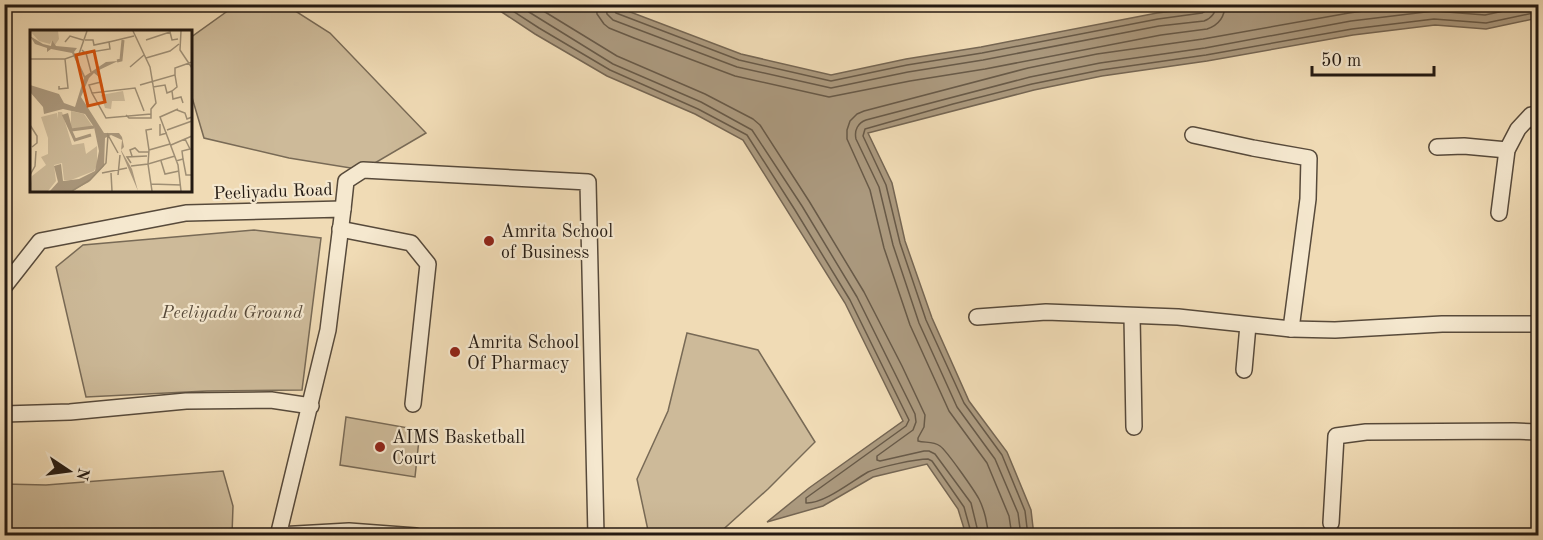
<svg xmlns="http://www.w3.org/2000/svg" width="1543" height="540" font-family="'Old Standard TT',serif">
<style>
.green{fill:#cdba99;stroke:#786a56;stroke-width:1.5}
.water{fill:#ab997e;stroke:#756653;stroke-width:1.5}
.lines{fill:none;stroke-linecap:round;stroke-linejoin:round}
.shore{stroke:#685a48;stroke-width:1.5}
.minor-casing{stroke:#574a3b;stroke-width:18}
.minor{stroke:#f5e8cf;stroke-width:15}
.poi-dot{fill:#8f2418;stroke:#f5e8cf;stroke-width:2}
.labels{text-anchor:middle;stroke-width:4.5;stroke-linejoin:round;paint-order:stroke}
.street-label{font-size:18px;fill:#241a12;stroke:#f5e8cf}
.poi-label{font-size:18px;fill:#241a12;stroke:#f5e8cf;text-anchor:start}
.park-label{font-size:18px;font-style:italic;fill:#574a3a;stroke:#f5e8cf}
.inset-river{fill:none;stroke:#ab997e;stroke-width:3}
.inset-road{fill:none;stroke:#9e8e74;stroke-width:1.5}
.view{fill:#d4530d;fill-opacity:0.15;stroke:#d4530d;stroke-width:3}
.inset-edge{fill:none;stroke:#241a12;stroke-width:3}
</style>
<rect width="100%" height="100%" fill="#f0dbb5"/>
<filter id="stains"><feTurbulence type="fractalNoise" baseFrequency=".00333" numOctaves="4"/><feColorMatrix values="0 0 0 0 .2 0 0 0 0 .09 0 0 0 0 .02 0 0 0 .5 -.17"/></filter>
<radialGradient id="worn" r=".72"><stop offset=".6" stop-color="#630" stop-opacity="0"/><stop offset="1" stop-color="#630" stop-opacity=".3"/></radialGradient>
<g class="green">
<path d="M 236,5 L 286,5 L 330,33 L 426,133 L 363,170 L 289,158 L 204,138 L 191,94 L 190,38 Z"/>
<path d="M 254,230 L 321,238 L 302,390 L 207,391 L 86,397 L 56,267 L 83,245 Z"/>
<path d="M 687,333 L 758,350 L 815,442 L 768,489 L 717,535 L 649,535 L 637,479 L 668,411 Z"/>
<path d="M 346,417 L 420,430 L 415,477 L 340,465 Z"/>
<path d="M 223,471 L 233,506 L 232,535 L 5,535 L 5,484 L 46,485 Z"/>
</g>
<path class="water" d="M 1538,4 L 1538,18 L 1486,29 L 1435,25 L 1353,35 L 1207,61 L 1102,76 L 1034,90 L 868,133 L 892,183 L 905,241 L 932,318 L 969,401 L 1007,452 L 1031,510 L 1034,536 L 966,535 L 958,509 L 927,464 L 873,477 L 823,506 L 767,522 L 809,488 L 903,421 L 845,303 L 743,140 L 695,114 L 607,76 L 535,34 L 491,5 L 612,5 L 741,54 L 831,75 L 906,59 L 981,47 L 1157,13 L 1225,5 Z"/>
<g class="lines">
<g class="shore">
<path d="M 502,4 L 539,28 L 610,70 L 698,109 L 747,135 L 795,210 L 850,300 L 909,420 L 906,426 L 806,498 L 806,503 C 824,504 852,481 868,472 C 879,467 916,459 928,459 L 932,461 L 964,507 L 972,536"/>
<path d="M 516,4 L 613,64 L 701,102 L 752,130 L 802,206 L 857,297 L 915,414 L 916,422 L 913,430 L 877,456 L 877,460 L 880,461 L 924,451 L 929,451 L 935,454 L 971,503 L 979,536"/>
<path d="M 532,4 L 617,56 L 705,94 L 753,119 L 760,125 L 809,201 L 864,292 L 902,366 L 925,415 L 924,427 L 918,438 L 918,441 C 925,443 933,441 940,446 C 947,451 974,490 979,499 C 984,509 988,524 988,536"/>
<path d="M 596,4 L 597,14 L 604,24 L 609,28 L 634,38 L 735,76 L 829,97 L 910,81 L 985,69 L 1161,35 L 1207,29 C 1219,25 1225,17 1225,4"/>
<path d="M 605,4 L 607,14 L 613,20 L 737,67 L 831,88 L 908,72 L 983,60 L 1159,26 L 1204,21 C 1212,18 1216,13 1216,4"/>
<path d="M 612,4 L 613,9 L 616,13 L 739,60 L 831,81 L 907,65 L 982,53 L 1158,19 L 1202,13 L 1207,10 L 1208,4"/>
<path d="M 1012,536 L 1009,516 L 987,463 L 949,411 L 910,325 L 884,248 L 870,190 L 847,139 L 847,130 L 850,121 L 857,114 L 864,111 L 1028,68 L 1097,54 L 1203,39 L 1349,13 L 1414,4"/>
<path d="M 1021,536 L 1018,513 L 995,459 L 957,407 L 919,323 L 893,245 L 879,187 L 856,139 C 854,130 858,123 866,120 L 1030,77 L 1100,63 L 1205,48 L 1351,21 L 1434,11 L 1485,15 L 1536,4"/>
<path d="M 1028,536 L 1025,511 L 1002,455 L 964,403 L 926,320 L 900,243 L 886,185 L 863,136 L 865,129 L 953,104 L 1032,84 L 1101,70 L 1206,55 L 1352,29 L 1434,19 L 1486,23 L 1538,12"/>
</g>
<g class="minor-casing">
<g id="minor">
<path d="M 1193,135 L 1253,148 L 1309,158 L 1308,199 L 1291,329"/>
<path d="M 1437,147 L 1464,146 L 1507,150"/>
<path d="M 343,209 L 346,181 L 363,170 L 588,182 L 596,536"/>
<path d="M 1499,213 L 1507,150 L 1518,129 L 1531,115 L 1538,124"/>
<path d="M 340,229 L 411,243 L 428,264 L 413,404"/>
<path d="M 4,287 L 40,241 L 186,213 L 343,209 L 328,330 L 278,536"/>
<path d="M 1132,316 L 1134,427"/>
<path d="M 977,317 L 1046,312 L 1178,317 L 1291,329 L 1335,330 L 1442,324 L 1538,324"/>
<path d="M 1244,370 L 1248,325"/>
<path d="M 4,414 L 70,412 L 186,401 L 271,400 L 311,406"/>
<path d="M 1331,523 L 1336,436 L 1366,432 L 1514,431 L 1538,432"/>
<path d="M 278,535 L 349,531 L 416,536"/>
</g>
</g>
<use href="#minor" class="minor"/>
</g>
<g class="poi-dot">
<circle cx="489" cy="241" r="6"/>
<circle cx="455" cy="352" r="6"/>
<circle cx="380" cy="447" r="6"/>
</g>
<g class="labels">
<g class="street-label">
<text transform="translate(273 191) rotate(-2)" y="6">Peeliyadu Road</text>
</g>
<g class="poi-label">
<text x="501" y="237">Amrita School<tspan x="501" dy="21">of Business</tspan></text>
<text x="467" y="348">Amrita School<tspan x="467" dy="21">Of Pharmacy</tspan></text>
<text x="392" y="443">AIMS Basketball<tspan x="392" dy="21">Court</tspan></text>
</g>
<g class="park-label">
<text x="232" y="318">Peeliyadu Ground</text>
</g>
</g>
<g transform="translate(30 30)">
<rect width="162" height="162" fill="#f0dbb5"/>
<path d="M 0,1 L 28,1 L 29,9 L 25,15 L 22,10 L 20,14 L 9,11 ZM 93,61 L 95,71 L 82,71 L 81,79 L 75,78 L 71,65 ZM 41,81 L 54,84 L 63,97 L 41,99 ZM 28,82 L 32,82 L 42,115 L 54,113 L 56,124 L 67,116 L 67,135 L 64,141 L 41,150 L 34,150 L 32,133 L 24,135 L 26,151 L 18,161 L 0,161 L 2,146 L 16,135 L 11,127 L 18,124 L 18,108 L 11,87 L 27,83 L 28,89 Z" fill="#cdba99"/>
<path d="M 0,6 L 13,14 L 21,16 L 22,10 L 26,16 L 47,18 L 44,22 L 55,46 L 76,32 L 88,31 L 67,41 L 69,47 L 64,43 L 59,48 L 51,67 L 74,103 L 89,103 L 92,107 L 94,117 L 91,120 L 102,139 L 108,161 L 91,121 L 92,110 L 81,105 L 75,108 L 74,136 L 59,152 L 42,161 L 20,161 L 28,152 L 24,136 L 31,134 L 33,151 L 49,149 L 65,141 L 69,121 L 64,97 L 55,84 L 33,79 L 14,84 L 13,77 L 0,62 L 0,55 L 29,64 L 34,73 L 45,77 L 54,48 L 42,23 L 21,19 L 17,22 L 17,18 L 5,14 Z" fill="#ab997e"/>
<path class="inset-river" d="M 87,31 L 91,30 L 93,10M 61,105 L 45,110 L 34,86 L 37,85 L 41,100 L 64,97"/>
<path class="inset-road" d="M 151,1 L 150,20 L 162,38M 116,10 L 140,2 L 142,10 L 148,9M 35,12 L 40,6 L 53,10M 79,12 L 104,6M 52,20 L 55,23 L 80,19 L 79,12 L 64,15 L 63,10 L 55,10M 56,23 L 61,42M 116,28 L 140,21 L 149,14M 0,29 L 35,29 L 49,24 L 57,1M 100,37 L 114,25M 110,55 L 145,45 L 145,38 L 162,32M 29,56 L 29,59 L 38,58 L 35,29M 123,57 L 135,55 L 137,63 L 142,61M 142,61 L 143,69 L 151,67 L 153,73M 142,61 L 147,57 L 145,45M 62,63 L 59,55 L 71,52 L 73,63M 148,79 L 130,87 L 148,135 L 151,161M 147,80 L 155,83 L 157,89 L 162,87M 114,81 L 105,58 L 62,63 L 76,88 L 121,84M 96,85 L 99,88 L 121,88 L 121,79 L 126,73 L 120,37 L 103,1M 130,94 L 130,105 L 137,103M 0,95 L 7,106 L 7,113 L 2,117M 122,99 L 116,100 L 119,120 L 140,114M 137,100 L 162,91M 141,115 L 162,106M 102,126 L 100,120 L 105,118 L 109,122 L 119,122M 153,129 L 156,145 L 162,145M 131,131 L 135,144 L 149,141M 146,131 L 153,129 L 152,121 L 160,119 L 155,109M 101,133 L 97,127 L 117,126M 101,136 L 118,134 L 119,120M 72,143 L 97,138M 81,143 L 82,161M 0,145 L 5,136 L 6,121M 88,145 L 90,125M 121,154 L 151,155M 42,161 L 60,150 L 76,133 L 78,105 L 88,123M 122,161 L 118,134 L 145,126"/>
<path class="view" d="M 64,21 L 75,72 L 58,76 L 46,25 Z"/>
<rect width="162" height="162" class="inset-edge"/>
</g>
<rect width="1543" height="540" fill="none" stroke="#f0dbb5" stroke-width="24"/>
<rect x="6" y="6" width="1531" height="528" fill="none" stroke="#241a12" stroke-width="3"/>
<rect x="12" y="12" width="1519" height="516" fill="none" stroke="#241a12" stroke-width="1.5"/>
<g transform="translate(69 471) rotate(103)" stroke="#f5e8cf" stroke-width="4.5" paint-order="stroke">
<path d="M0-4.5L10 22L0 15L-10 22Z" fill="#241a12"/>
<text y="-9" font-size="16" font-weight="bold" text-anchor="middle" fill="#241a12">N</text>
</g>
<path d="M1312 66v9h122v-9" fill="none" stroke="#241a12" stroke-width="3"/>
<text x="1321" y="66" font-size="18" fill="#241a12" stroke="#f5e8cf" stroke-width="4.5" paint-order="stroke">50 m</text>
<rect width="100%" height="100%" filter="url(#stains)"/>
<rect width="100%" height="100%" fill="url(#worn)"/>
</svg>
